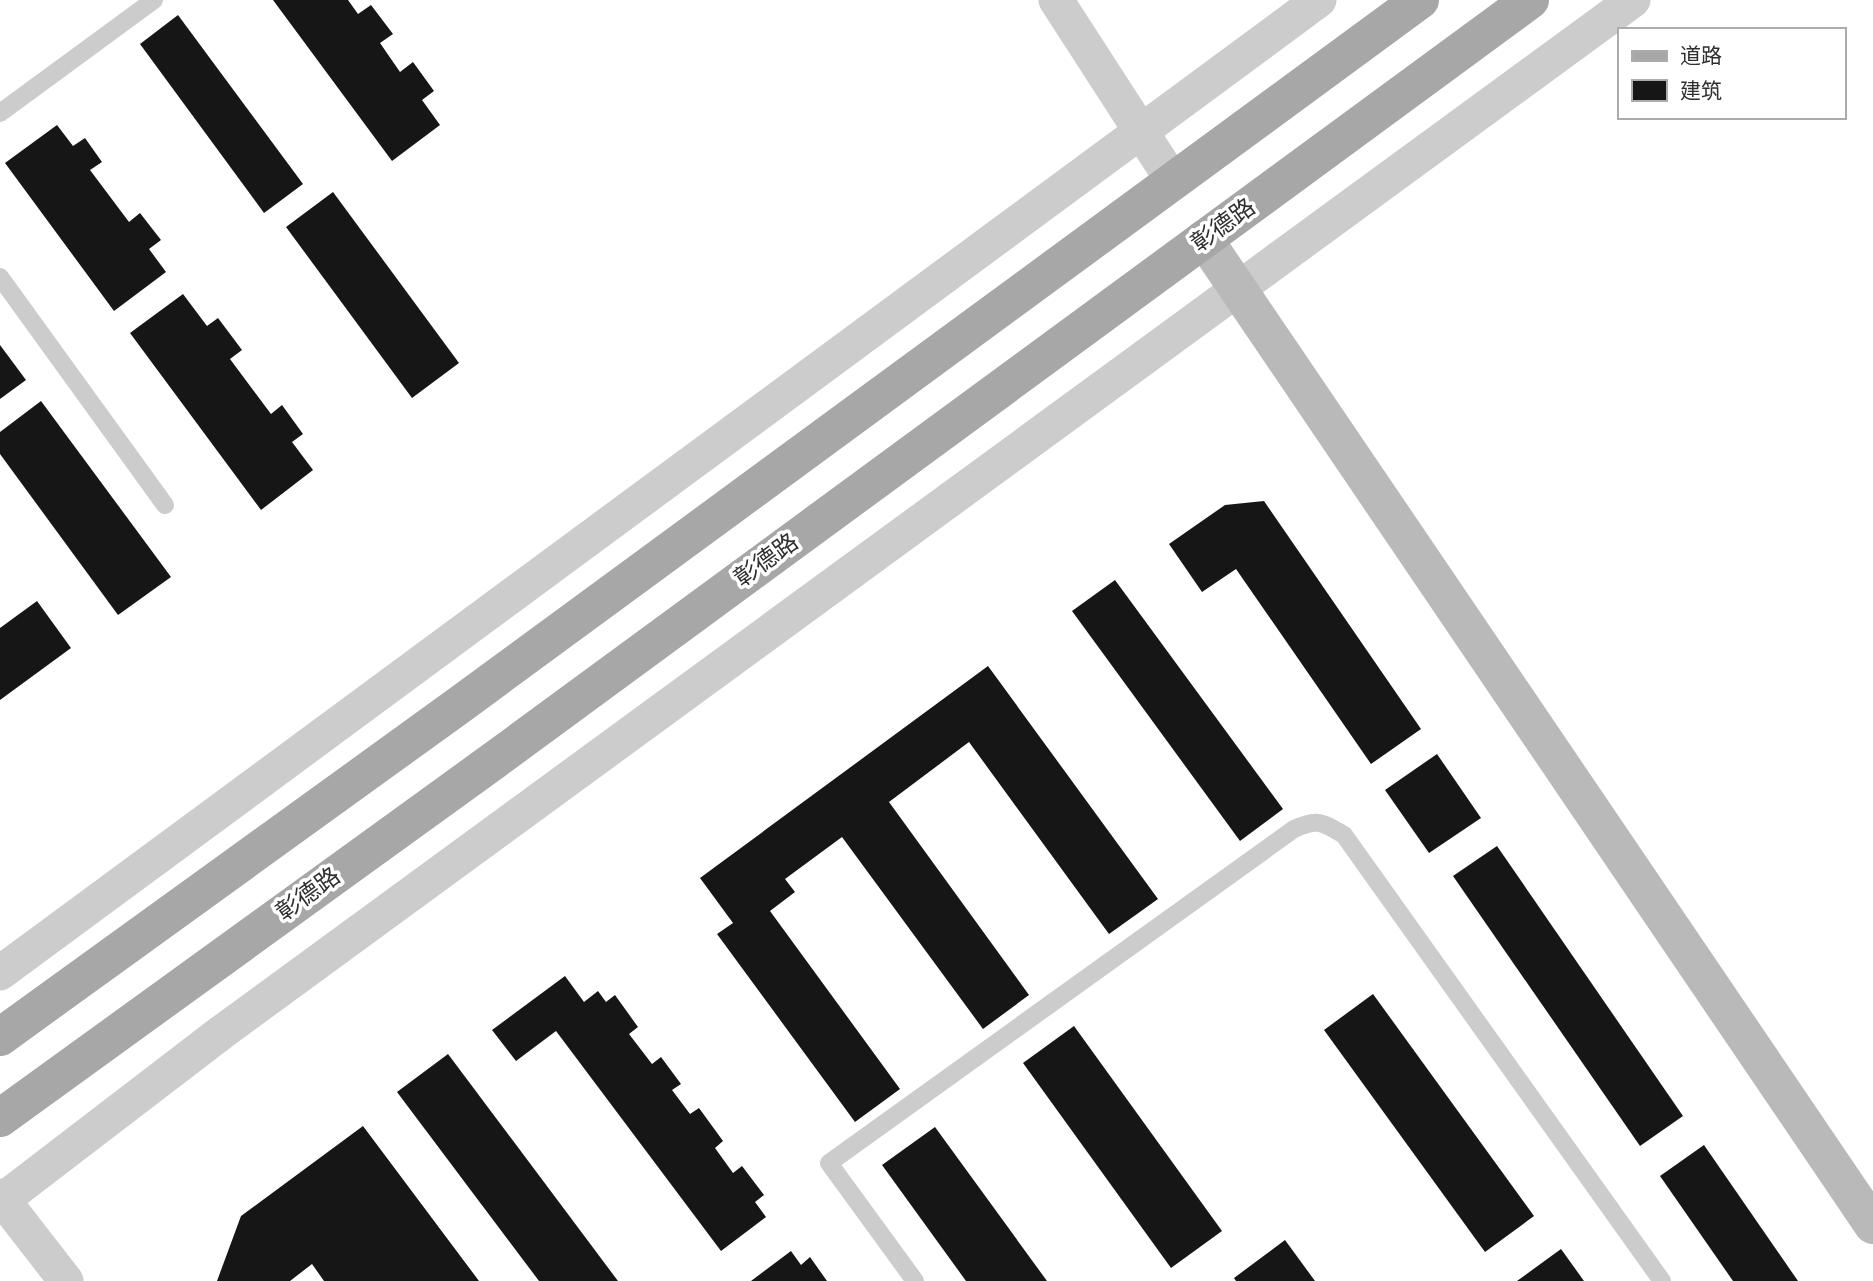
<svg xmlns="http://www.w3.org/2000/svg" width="1873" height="1281" font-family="Raleway,'Noto Sans SC',sans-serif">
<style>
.building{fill:#161616}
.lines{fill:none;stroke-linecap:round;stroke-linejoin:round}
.lane{stroke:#ccc;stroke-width:18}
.street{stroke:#ccc;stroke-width:35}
.secondary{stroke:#b9b9b9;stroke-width:38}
.primary{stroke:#a7a7a7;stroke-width:38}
.labels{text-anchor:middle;stroke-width:7;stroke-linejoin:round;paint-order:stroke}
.street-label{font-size:24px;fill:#2f2f2f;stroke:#fff}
</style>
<rect width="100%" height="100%" fill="#fff"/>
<g class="building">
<path d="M 273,0 L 348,0 L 358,14 L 371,5 L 393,34 L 380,43 L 400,72 L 413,62 L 434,91 L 422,100 L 440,125 L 392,161 Z"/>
<path d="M 178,15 L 303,184 L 264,213 L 140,44 Z"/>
<path d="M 57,125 L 73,146 L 85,138 L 102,162 L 90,170 L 129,222 L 140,213 L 161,240 L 149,249 L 166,272 L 114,311 L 5,163 Z"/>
<path d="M 333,192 L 459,363 L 412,398 L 286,227 Z"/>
<path d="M 183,294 L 207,326 L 218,318 L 242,350 L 230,359 L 271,414 L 282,405 L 303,434 L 292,442 L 313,470 L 261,510 L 130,333 Z"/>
<path d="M 0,345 L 26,380 L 0,399 Z"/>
<path d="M 41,401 L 171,577 L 118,615 L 0,454 L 0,432 Z"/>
<path d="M 1264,501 L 1421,729 L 1371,764 L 1236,569 L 1202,592 L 1169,544 L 1225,505 Z"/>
<path d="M 1115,580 L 1283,809 L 1240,841 L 1072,611 Z"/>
<path d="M 37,601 L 71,648 L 0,700 L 0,628 Z"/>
<path d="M 988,666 L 1158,899 L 1109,934 L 969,742 L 889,802 L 1029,995 L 983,1029 L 842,837 L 785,879 L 795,892 L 770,911 L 900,1089 L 855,1122 L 717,934 L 733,923 L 700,878 Z"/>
<path d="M 1437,754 L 1481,818 L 1429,853 L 1385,790 Z"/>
<path d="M 1497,846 L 1683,1116 L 1640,1146 L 1453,876 Z"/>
<path d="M 565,976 L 584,1002 L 598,991 L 606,1002 L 615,995 L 638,1027 L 629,1034 L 652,1064 L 661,1057 L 681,1084 L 672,1090 L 690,1114 L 699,1108 L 723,1141 L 715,1148 L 733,1173 L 742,1166 L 764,1195 L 755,1202 L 766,1217 L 721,1251 L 556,1031 L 516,1061 L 492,1030 Z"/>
<path d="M 1373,994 L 1534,1216 L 1485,1252 L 1324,1030 Z"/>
<path d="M 1074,1026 L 1222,1231 L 1171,1268 L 1023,1063 Z"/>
<path d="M 448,1054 L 618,1281 L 539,1281 L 397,1092 Z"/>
<path d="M 363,1126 L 479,1281 L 324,1281 L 312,1264 L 290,1281 L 217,1281 L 241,1216 Z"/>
<path d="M 935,1127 L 1047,1281 L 966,1281 L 882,1165 Z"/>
<path d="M 1704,1145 L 1798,1281 L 1733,1281 L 1660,1176 Z"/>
<path d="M 1285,1240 L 1315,1281 L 1236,1281 L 1234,1278 Z"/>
<path d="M 1561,1249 L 1584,1281 L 1517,1281 Z"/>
<path d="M 791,1251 L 801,1265 L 810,1257 L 827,1281 L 751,1281 Z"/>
</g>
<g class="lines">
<g class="lane">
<path d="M 0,113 L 154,0"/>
<path d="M 0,277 L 165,505"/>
<path d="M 915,1281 L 829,1163 L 1294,829 C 1318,818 1322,822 1344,835 L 1662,1281"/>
</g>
<g class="street">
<path d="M 1056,0 L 1173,181"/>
<path d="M 0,973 L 1319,0"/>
<path d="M 0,1196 L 66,1281"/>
<path d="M 0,1202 L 222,1032 L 1633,0"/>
</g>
<path class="secondary" d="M 1204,239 L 1873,1225"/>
<g class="primary">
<path d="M 0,1037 L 458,706 L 1420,0"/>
<path d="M 0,1118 L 496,759 L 1530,0"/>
</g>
</g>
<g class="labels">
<g class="street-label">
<text transform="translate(1223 225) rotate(-36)" y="8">彰德路</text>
<text transform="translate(766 560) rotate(-36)" y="8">彰德路</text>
<text transform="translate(308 894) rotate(-36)" y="8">彰德路</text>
</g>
</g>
<rect x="1618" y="28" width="228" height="91" fill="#ffffff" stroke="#acacac" stroke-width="2"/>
<rect x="1632" y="51" width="35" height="10" fill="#a7a7a7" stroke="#acacac" stroke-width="2"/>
<text x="1680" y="63" font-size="21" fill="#2f2f2f">道路</text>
<rect x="1632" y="80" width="35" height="21" fill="#161616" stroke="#acacac" stroke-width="2"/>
<text x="1680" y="98" font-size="21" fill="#2f2f2f">建筑</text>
</svg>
